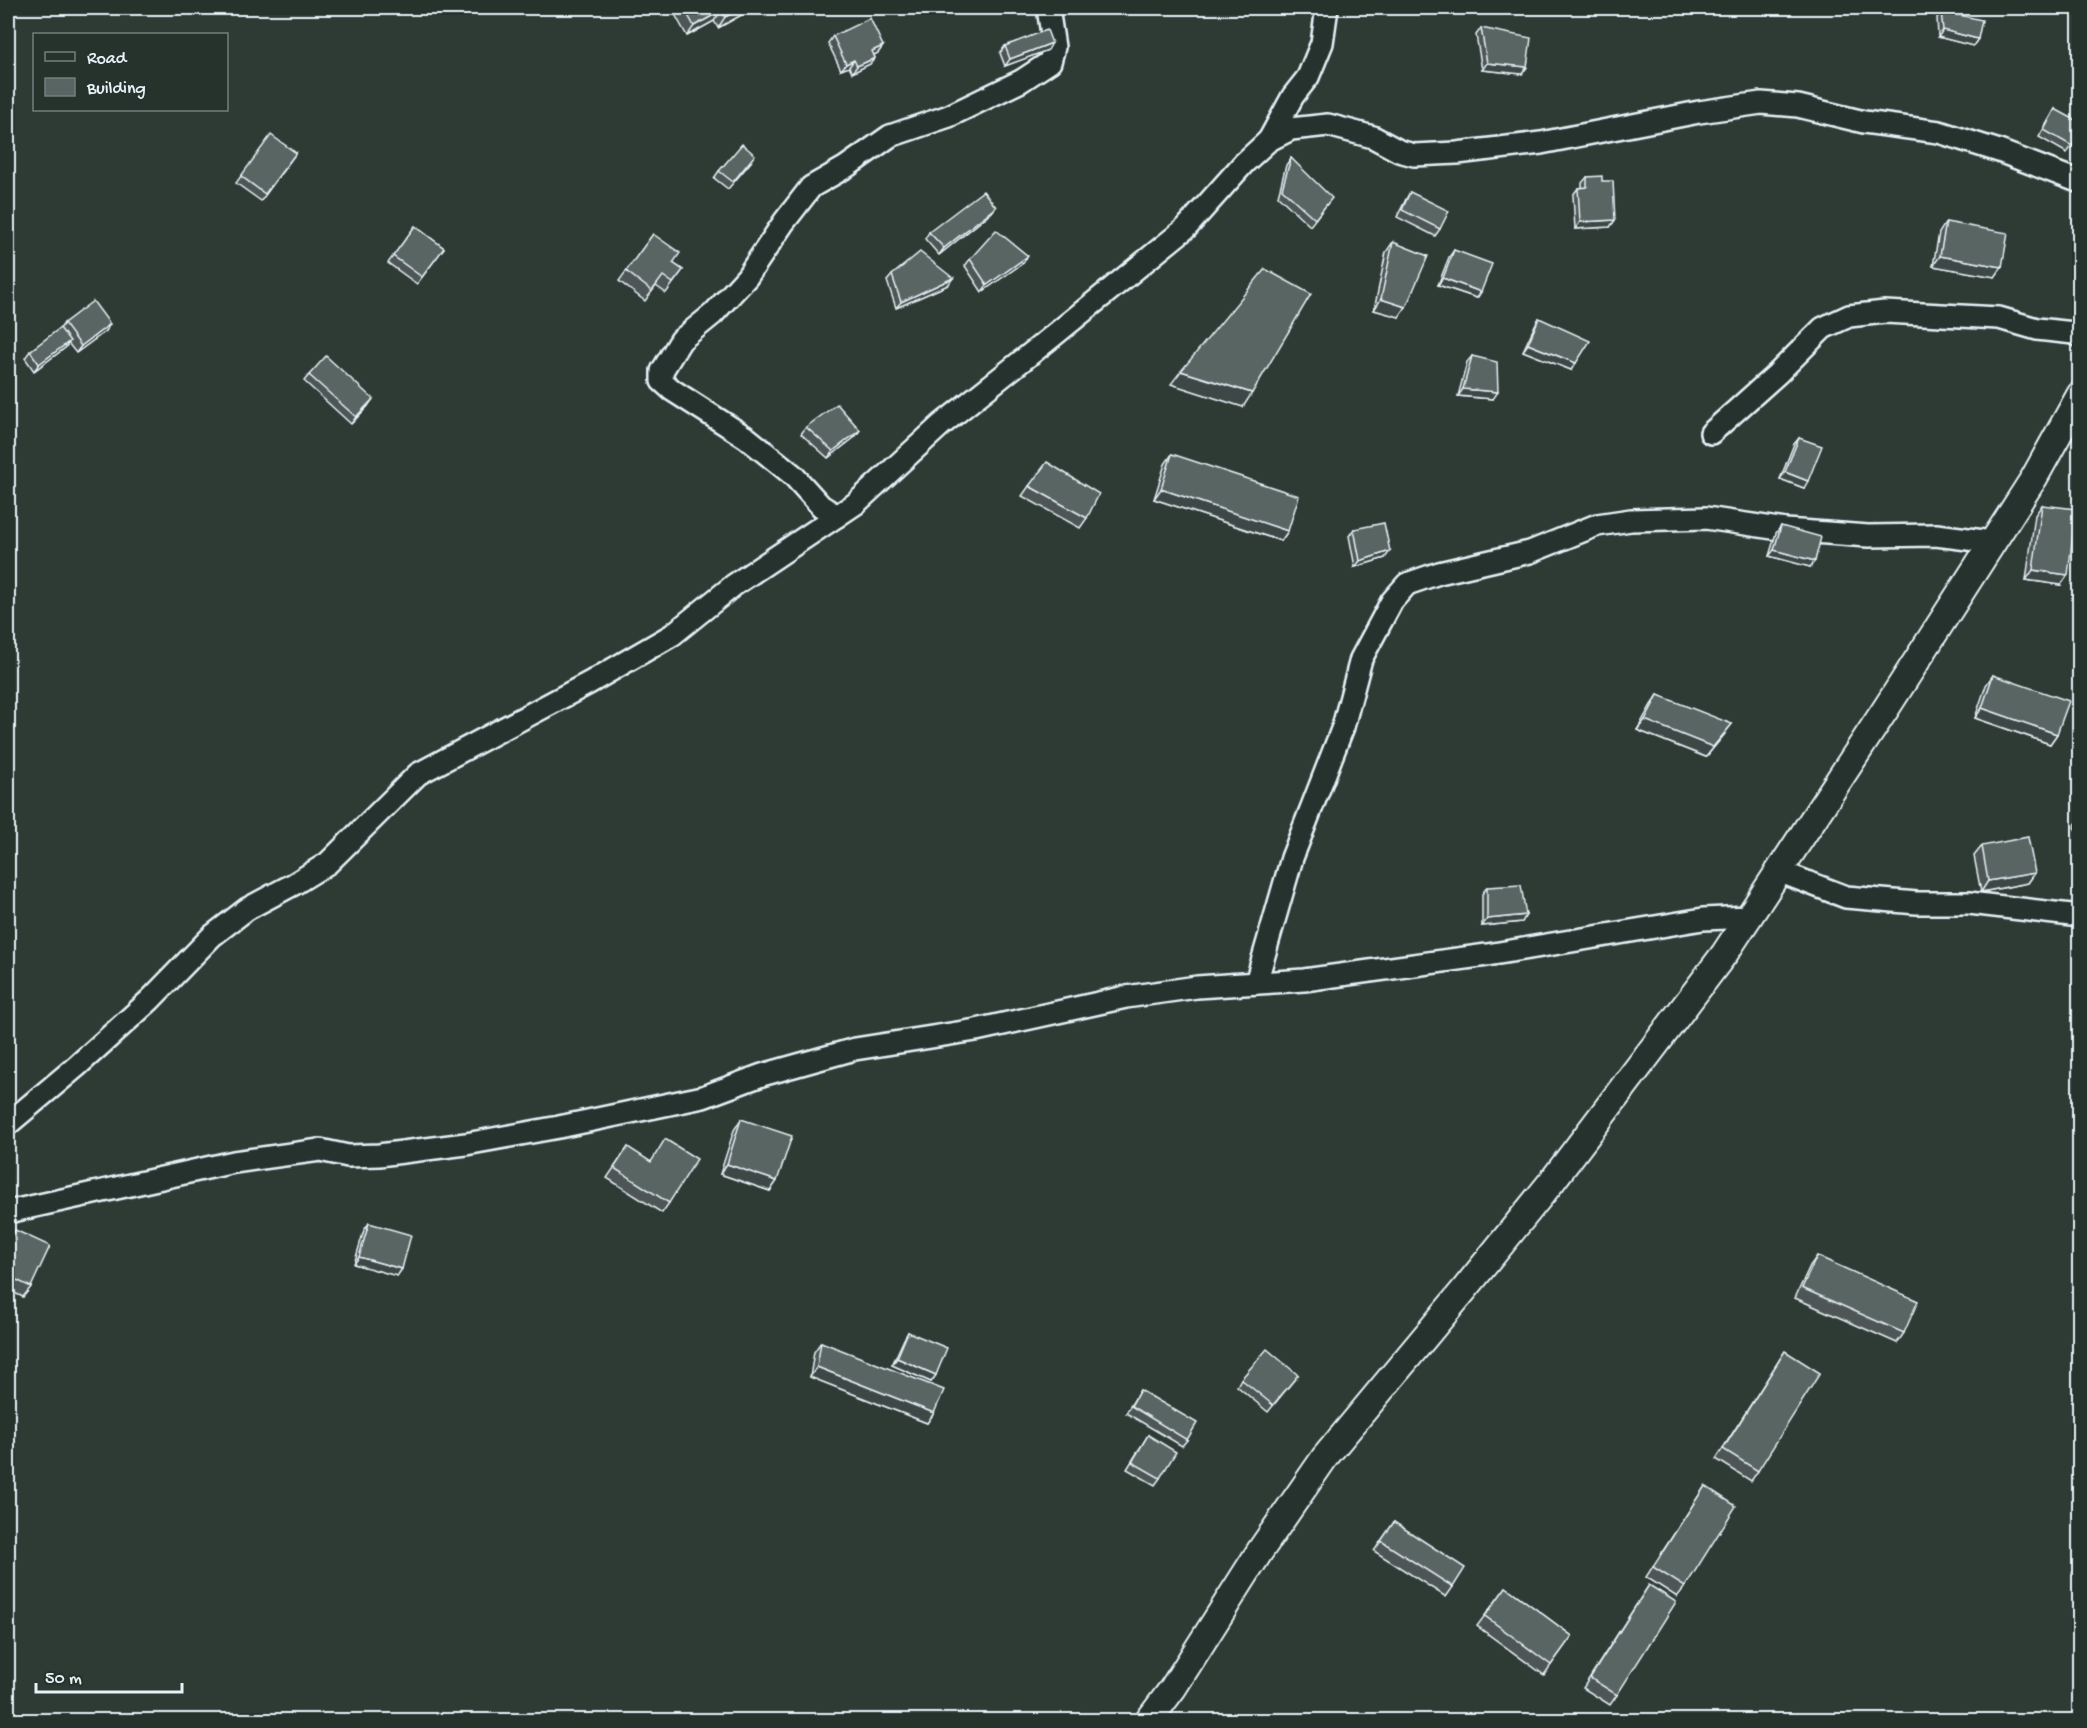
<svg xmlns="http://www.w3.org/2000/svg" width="2087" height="1728" font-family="'Gochi Hand',sans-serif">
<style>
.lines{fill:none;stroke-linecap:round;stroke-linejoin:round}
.minor-casing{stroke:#e8f1f8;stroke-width:26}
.tertiary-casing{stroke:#e8f1f8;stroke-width:30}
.minor{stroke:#26332d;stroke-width:21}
.tertiary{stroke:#26332d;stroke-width:26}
.wall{fill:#4d5755;stroke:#e8f1f8;stroke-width:1.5}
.shaded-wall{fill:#3e4745;stroke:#e8f1f8;stroke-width:1.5}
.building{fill:#596563;stroke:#e8f1f8;stroke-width:1.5}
</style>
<rect width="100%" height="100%" fill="#2e3b35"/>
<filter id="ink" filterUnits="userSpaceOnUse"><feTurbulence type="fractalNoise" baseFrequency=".0167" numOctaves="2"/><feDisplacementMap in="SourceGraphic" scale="12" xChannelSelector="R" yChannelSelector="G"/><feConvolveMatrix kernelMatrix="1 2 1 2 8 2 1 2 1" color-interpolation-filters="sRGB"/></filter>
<g filter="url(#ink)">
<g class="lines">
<g class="minor-casing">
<g id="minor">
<path d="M 1269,140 L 1293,96 L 1308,77 L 1322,43 L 1327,8"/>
<path d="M 1711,433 L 1777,374 L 1823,328 L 1849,316 L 1885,312 L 1999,318 L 2037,329 L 2074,333 L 2080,336"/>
<path d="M 837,516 L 821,506 L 793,475 L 747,438 L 672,390 L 662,381 L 662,371 L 681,340 L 713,314 L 747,277 L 784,222 L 811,187 L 846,167 L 890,136 L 949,116 L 1021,81 L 1050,62 L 1054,47 L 1048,8"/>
<path d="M 1778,871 L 1846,897 L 1917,903 L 1969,903 L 2080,916"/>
<path d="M 1256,983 L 1292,858 L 1343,727 L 1361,659 L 1392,601 L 1407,584 L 1439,573 L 1530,552 L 1597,525 L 1631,520 L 1706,518 L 1786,530 L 1868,536 L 1936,535 L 1992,542"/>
<path d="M 8,1124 L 77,1066 L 150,1000 L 212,936 L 247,909 L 294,884 L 328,863 L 418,774 L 589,683 L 672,635 L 734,585 L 855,504 L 941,425 L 1048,340 L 1186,228 L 1244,163 L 1269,140 L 1291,129 L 1328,125 L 1373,137 L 1399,151 L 1414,155 L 1457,153 L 1541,143 L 1699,112 L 1761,103 L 1798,106 L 1864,122 L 1939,132 L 1999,151 L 2080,182"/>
<path d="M 8,1212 L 234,1162 L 320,1150 L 348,1156 L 379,1155 L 466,1144 L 559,1127 L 703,1097 L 762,1075 L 855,1049 L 976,1030 L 1126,997 L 1197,987 L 1304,980 L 1487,955 L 1703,919 L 1749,917"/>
</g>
</g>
<g class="tertiary-casing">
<path id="tertiary" d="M 1149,1720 L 1173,1688 L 1260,1551 L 1325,1457 L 1464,1290 L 1553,1180 L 1725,953 L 1887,707 L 2034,478 L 2080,395"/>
</g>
<use href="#minor" class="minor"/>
<use href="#tertiary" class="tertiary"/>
</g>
<g class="wall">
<path d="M 676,8 L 750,8 L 747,12 L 718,28 L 714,21 L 687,36 L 673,11 Z"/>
<path d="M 1941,11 L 1978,39 L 1973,46 L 1938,37 L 1937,18 Z"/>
<path d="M 1481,28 L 1527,67 L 1522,74 L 1482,70 L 1476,35 Z"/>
<path d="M 833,36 L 883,46 L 878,53 L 874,55 L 875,58 L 870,64 L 852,73 L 849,67 L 841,70 L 828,43 Z"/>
<path d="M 1005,46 L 1048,50 L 1005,66 L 1000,53 Z"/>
<path d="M 2055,109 L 2072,146 L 2067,153 L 2039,137 Z"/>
<path d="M 296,153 L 261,201 L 236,183 L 241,176 Z"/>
<path d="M 1291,158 L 1327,204 L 1310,226 L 1278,196 L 1286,165 Z"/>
<path d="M 751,162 L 728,189 L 714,178 L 719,171 Z"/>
<path d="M 1587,177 L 1602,181 L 1615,220 L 1610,227 L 1575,229 L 1573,195 L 1578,188 L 1582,188 L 1582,183 Z"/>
<path d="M 1410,192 L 1440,229 L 1435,236 L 1397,217 L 1406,199 Z"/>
<path d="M 996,207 L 991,213 L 939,255 L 925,239 L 929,232 Z"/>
<path d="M 1946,222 L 2002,267 L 1995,277 L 1933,266 L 1939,233 Z"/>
<path d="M 415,226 L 444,248 L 417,284 L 388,263 Z"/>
<path d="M 653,234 L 673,263 L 683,270 L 666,293 L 656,286 L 645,301 L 619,281 Z"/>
<path d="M 1393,242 L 1399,317 L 1374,310 L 1386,252 Z"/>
<path d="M 1454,250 L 1481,292 L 1477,298 L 1438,285 L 1449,257 Z"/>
<path d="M 970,259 L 1023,263 L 982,292 L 965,266 Z"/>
<path d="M 892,275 L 948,285 L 896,308 L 887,281 Z"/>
<path d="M 1539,318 L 1571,370 L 1523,351 L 1535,325 Z"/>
<path d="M 64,323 L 106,331 L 76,353 L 68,343 L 65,348 L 34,371 L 25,358 L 30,351 L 60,329 Z"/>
<path d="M 1472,356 L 1493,399 L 1458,396 L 1467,362 Z"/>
<path d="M 309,375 L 368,406 L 351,424 L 304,381 Z"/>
<path d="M 806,427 L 860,430 L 855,437 L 828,458 L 801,434 Z"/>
<path d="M 1799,438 L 1804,488 L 1780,479 L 1794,444 Z"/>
<path d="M 1172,454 L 1288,531 L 1281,541 L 1154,499 L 1165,464 Z"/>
<path d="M 1029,486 L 1087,518 L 1080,528 L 1022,496 Z"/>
<path d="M 2042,505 L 2061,585 L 2026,580 L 2035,515 Z"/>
<path d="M 1781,526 L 1810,567 L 1769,556 L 1776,533 Z"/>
<path d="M 1354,529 L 1385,558 L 1355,567 L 1349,536 Z"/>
<path d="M 1993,675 L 2057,734 L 2050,744 L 1975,718 L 1986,685 Z"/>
<path d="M 1658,695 L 1725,734 L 1706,757 L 1637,730 L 1651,705 Z"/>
<path d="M 2079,819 L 2079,835 L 2074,827 Z"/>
<path d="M 1982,846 L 2035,873 L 2028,883 L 1981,892 L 1974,856 Z"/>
<path d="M 1487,887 L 1526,915 L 1522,922 L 1482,926 L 1482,894 Z"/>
<path d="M 741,1119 L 777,1181 L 770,1191 L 720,1174 L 734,1130 Z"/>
<path d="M 628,1147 L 669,1203 L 662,1213 L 607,1178 Z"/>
<path d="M 369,1223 L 402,1269 L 397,1276 L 354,1264 L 364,1230 Z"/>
<path d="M 15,1230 L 31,1287 L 23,1297 L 8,1290 L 8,1241 Z"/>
<path d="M 1817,1256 L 1904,1333 L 1897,1343 L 1795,1298 L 1810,1266 Z"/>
<path d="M 908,1332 L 936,1375 L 931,1382 L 892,1365 L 904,1339 Z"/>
<path d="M 821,1342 L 934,1413 L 927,1423 L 810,1377 L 814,1352 Z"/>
<path d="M 1785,1351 L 1758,1471 L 1751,1481 L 1716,1459 Z"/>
<path d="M 1298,1375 L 1268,1412 L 1237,1386 L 1241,1379 Z"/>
<path d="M 1140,1390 L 1187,1440 L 1182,1446 L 1126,1413 Z"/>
<path d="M 1148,1435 L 1160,1478 L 1155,1485 L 1127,1469 Z"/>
<path d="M 1705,1486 L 1685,1587 L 1677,1597 L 1646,1577 Z"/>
<path d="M 1394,1522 L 1453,1587 L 1446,1597 L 1374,1551 Z"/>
<path d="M 1649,1585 L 1617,1695 L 1610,1705 L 1583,1688 Z"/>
<path d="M 1506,1587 L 1572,1636 L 1544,1675 L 1477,1626 Z"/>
</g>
<g class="shaded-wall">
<path d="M 743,8 L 750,8 L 747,12 L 718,28 L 725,17 Z"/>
<path d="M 721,11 L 714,21 L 687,36 L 694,26 Z"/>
<path d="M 1943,30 L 1978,39 L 1973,46 L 1938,37 Z"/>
<path d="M 1052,43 L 1048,50 L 1005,66 L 1010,59 Z"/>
<path d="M 883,46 L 878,53 L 867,58 L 872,51 Z"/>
<path d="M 875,58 L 870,64 L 852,73 L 857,66 Z"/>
<path d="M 854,60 L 849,67 L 841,70 L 846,64 Z"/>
<path d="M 1487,63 L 1527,67 L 1522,74 L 1482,70 Z"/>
<path d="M 996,207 L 991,213 L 939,255 L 944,248 Z"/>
<path d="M 1615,220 L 1610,227 L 1575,229 L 1580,222 Z"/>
<path d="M 1028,256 L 1023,263 L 982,292 L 987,285 Z"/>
<path d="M 1940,256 L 2002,267 L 1995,277 L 1933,266 Z"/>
<path d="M 953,278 L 948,285 L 896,308 L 901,302 Z"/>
<path d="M 1443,278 L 1481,292 L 1477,298 L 1438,285 Z"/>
<path d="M 1381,299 L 1406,307 L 1399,317 L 1374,310 Z"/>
<path d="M 110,324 L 106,331 L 76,353 L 81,346 Z"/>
<path d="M 70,341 L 65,348 L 34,371 L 39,364 Z"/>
<path d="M 1528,344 L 1576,363 L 1571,370 L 1523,351 Z"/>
<path d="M 1181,371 L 1252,393 L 1243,407 L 1171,384 Z"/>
<path d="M 1463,389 L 1498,392 L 1493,399 L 1458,396 Z"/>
<path d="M 373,399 L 368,406 L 351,424 L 356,417 Z"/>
<path d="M 860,430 L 855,437 L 828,458 L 833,451 Z"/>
<path d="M 1785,472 L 1808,481 L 1804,488 L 1780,479 Z"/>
<path d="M 1161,489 L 1288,531 L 1281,541 L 1154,499 Z"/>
<path d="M 1774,550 L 1815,561 L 1810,567 L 1769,556 Z"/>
<path d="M 1390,551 L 1385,558 L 1355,567 L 1360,561 Z"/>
<path d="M 2033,570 L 2068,575 L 2061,585 L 2026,580 Z"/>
<path d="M 1982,708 L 2057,734 L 2050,744 L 1975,718 Z"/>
<path d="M 1645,720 L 1732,724 L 1706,757 L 1637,730 Z"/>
<path d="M 2035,873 L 2028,883 L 1981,892 L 1988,881 Z"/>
<path d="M 1526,915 L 1522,922 L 1482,926 L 1487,919 Z"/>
<path d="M 727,1164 L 777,1181 L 770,1191 L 720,1174 Z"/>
<path d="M 359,1257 L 402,1269 L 397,1276 L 354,1264 Z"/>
<path d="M 897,1358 L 936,1375 L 931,1382 L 892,1365 Z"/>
<path d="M 817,1367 L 934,1413 L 927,1423 L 810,1377 Z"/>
</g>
<g class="building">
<path d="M 684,8 L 743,8 L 725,17 L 721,11 L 694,26 Z"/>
<path d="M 1941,11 L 1982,20 L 1978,39 L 1943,30 Z"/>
<path d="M 870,18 L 883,46 L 872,51 L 875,58 L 857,66 L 854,60 L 846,64 L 833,36 Z"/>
<path d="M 1481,28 L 1531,38 L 1527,67 L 1487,63 Z"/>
<path d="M 1047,30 L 1052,43 L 1010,59 L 1005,46 Z"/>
<path d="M 2055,109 L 2079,122 L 2079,133 L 2072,146 L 2044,130 Z"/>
<path d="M 271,135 L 296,153 L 265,194 L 241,176 Z"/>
<path d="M 742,144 L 755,155 L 733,182 L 719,171 Z"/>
<path d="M 1291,158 L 1332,198 L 1315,219 L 1282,189 Z"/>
<path d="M 1602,176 L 1602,181 L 1613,181 L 1615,220 L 1580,222 L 1578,188 L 1587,187 L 1587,177 Z"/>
<path d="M 983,191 L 996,207 L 944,248 L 929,232 Z"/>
<path d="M 1410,192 L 1449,211 L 1440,229 L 1402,210 Z"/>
<path d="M 1946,222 L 2008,233 L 2002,267 L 1940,256 Z"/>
<path d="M 415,226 L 444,248 L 422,277 L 393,256 Z"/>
<path d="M 996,230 L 1028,256 L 987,285 L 970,259 Z"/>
<path d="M 653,234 L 680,253 L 673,263 L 683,270 L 673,283 L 663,276 L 652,291 L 626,271 Z"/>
<path d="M 1393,242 L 1428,256 L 1406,307 L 1381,299 Z"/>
<path d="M 1454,250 L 1492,264 L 1481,292 L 1443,278 Z"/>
<path d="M 920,252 L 953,278 L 901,302 L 892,275 Z"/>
<path d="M 1265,269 L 1311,294 L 1252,393 L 1181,371 Z"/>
<path d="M 93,301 L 110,324 L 81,346 L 64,323 Z"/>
<path d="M 1539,318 L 1590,341 L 1576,363 L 1528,344 Z"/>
<path d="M 60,328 L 70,341 L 39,364 L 30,351 Z"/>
<path d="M 326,356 L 373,399 L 356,417 L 309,375 Z"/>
<path d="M 1472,356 L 1497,362 L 1498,392 L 1463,389 Z"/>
<path d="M 837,404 L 860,430 L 833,451 L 806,427 Z"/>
<path d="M 1799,438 L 1822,446 L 1808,481 L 1785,472 Z"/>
<path d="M 1172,454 L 1299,496 L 1288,531 L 1161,489 Z"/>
<path d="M 1047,462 L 1099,494 L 1087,518 L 1029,486 Z"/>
<path d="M 2042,505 L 2076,509 L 2068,575 L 2033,570 Z"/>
<path d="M 1384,523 L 1390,551 L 1360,561 L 1354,529 Z"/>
<path d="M 1781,526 L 1821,537 L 1815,561 L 1774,550 Z"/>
<path d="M 1993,675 L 2069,701 L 2057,734 L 1982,708 Z"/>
<path d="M 1658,695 L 1732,724 L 1713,747 L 1645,720 Z"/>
<path d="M 2028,837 L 2035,873 L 1988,881 L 1982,846 Z"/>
<path d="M 1521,885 L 1526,915 L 1487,919 L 1487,887 Z"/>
<path d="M 741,1119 L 792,1136 L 777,1181 L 727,1164 Z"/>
<path d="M 665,1139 L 697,1159 L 669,1203 L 614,1168 L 628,1147 L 651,1162 Z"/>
<path d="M 369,1223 L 411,1235 L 402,1269 L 359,1257 Z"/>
<path d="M 15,1230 L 50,1246 L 31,1287 L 8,1276 L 8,1246 Z"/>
<path d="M 1817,1256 L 1918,1301 L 1904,1333 L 1802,1288 Z"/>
<path d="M 908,1332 L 947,1348 L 936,1375 L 897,1358 Z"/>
<path d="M 821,1342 L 944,1390 L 934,1413 L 817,1367 Z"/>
<path d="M 1267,1349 L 1298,1375 L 1273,1405 L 1241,1379 Z"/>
<path d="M 1785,1351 L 1820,1373 L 1758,1471 L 1723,1449 Z"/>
<path d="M 1140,1390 L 1197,1423 L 1187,1440 L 1131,1406 Z"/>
<path d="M 1148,1435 L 1176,1452 L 1160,1478 L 1132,1462 Z"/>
<path d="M 1705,1486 L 1736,1506 L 1685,1587 L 1653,1567 Z"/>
<path d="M 1394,1522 L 1465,1568 L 1453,1587 L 1381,1541 Z"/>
<path d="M 1649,1585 L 1676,1602 L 1617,1695 L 1590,1678 Z"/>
<path d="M 1506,1587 L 1572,1636 L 1551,1665 L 1485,1616 Z"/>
</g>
</g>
<rect width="2087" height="1728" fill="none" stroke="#26332d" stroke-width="30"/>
<rect x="15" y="15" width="2057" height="1698" fill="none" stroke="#e8f1f8" stroke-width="2" filter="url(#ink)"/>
<rect x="33" y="33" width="195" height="78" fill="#26332d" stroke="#747f7e" stroke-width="1.5"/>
<rect x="45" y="52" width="30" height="9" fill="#26332d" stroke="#747f7e" stroke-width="1.5"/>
<text x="87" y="63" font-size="18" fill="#e8f1f8">Road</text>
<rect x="45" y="78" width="30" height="18" fill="#596563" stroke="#747f7e" stroke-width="1.5"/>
<text x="87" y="93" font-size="18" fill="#e8f1f8">Building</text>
<path d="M36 1683v9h146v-9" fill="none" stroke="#e8f1f8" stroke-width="3"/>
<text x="45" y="1683" font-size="18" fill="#e8f1f8" stroke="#26332d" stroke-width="4.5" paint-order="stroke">50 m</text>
</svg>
